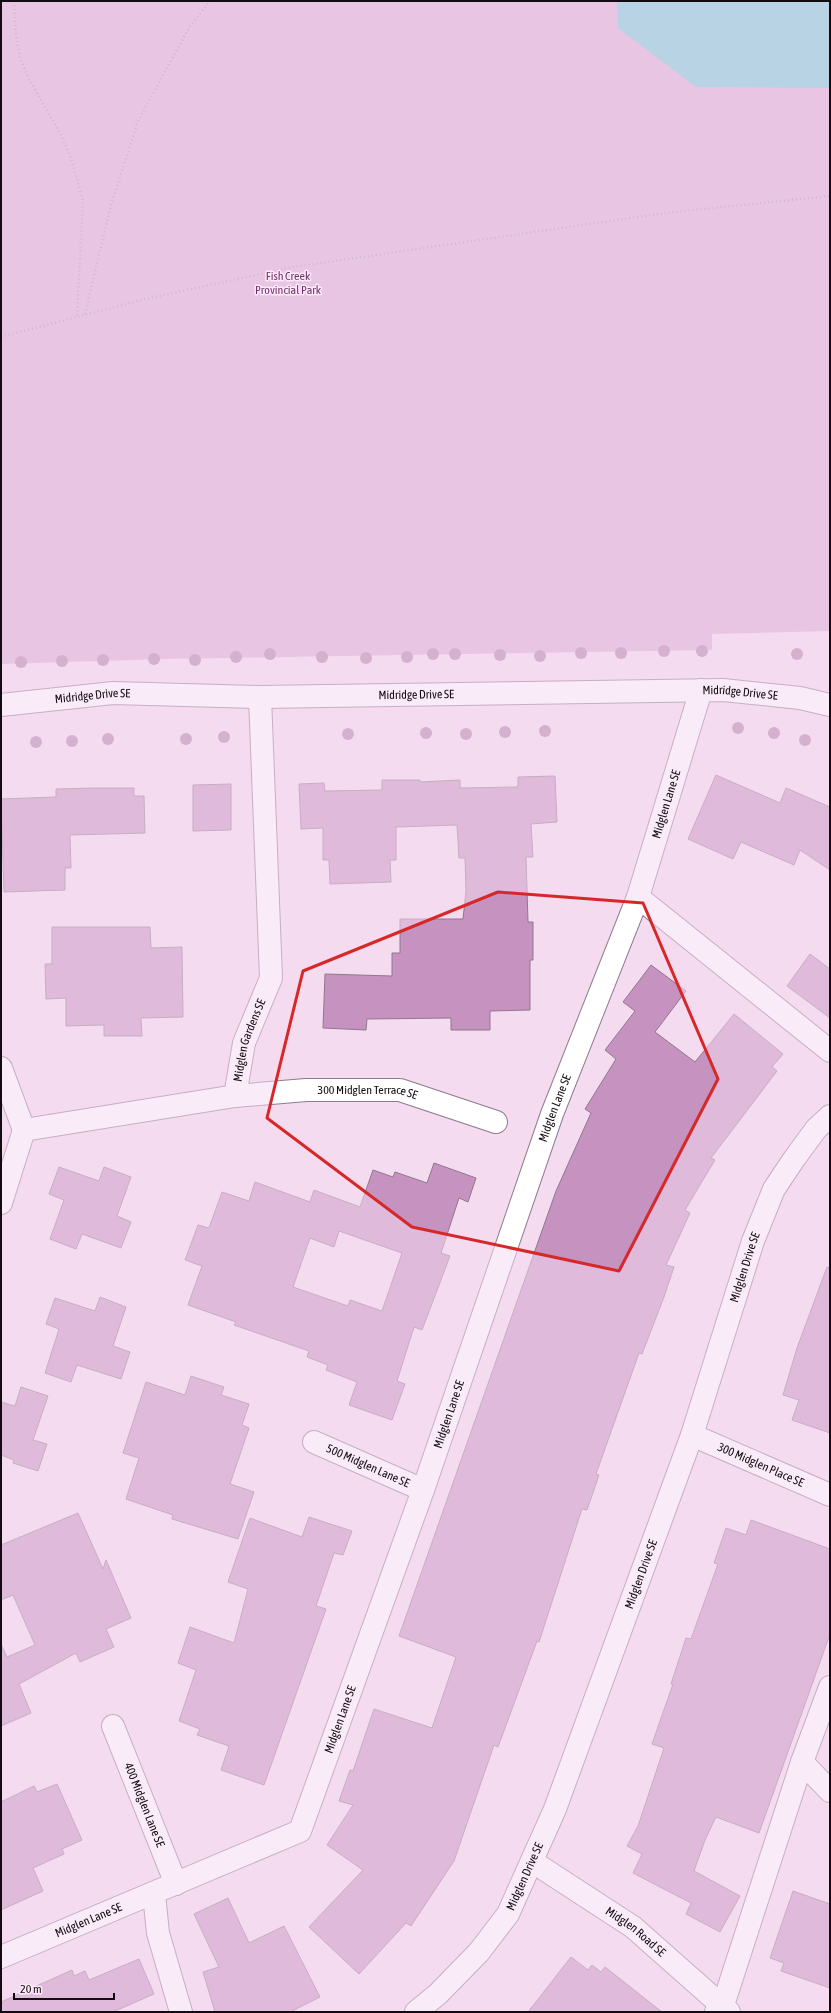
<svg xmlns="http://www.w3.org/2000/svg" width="831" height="2013" font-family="'Asap Condensed',sans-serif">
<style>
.green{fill:#dcacd6}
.water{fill:#70cad4}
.building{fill:#c693c0;stroke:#8e788b;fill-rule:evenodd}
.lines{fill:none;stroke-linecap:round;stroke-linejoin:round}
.minor-casing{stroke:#907a8d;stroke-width:24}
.path{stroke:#a18f9e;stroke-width:2.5;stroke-dasharray:1 3;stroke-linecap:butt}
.minor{stroke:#fff;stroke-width:22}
.tree{fill:#ab7ea7}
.marked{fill:none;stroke:#d62828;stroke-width:3;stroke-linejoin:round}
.labels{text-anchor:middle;stroke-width:3;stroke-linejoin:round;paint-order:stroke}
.park-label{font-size:12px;fill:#70316b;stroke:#feeafb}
.street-label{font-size:12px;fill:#130b12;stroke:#feeafb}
</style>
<rect width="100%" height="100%" fill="#f4dbf0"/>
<path class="green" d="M 1,1 L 830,1 L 830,631 L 712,634 L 712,650 L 166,659 L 1,664 Z"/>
<path class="water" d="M 617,1 L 830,1 L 830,88 L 696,87 L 618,28 Z"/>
<g class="building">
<path d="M 716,775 L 780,803 L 786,788 L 830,807 L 830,870 L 800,850 L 794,865 L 741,842 L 733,859 L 688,839 Z"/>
<path d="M 555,776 L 557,822 L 531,824 L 533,857 L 526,857 L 528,922 L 533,922 L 533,960 L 530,960 L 530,1010 L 490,1011 L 490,1030 L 451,1030 L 451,1018 L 367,1019 L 366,1030 L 323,1028 L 325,974 L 392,976 L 392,953 L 400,953 L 400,919 L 463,919 L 466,891 L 465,858 L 459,858 L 457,825 L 396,827 L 396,860 L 390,860 L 391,882 L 330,884 L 329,860 L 323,860 L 323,828 L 301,829 L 299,784 L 324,783 L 325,791 L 382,790 L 382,780 L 420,780 L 420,782 L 460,780 L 460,788 L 518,787 L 518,777 Z"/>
<path d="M 231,784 L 231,830 L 193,831 L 193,785 Z"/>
<path d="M 94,788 L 134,788 L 134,796 L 144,796 L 145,833 L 70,835 L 71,868 L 65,868 L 65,890 L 4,892 L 1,799 L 56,797 L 56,789 Z"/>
<path d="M 52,927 L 150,927 L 151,948 L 182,947 L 183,1017 L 141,1018 L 142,1036 L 104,1036 L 104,1025 L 66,1026 L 66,998 L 46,999 L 45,964 L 52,964 Z"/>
<path d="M 810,954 L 830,969 L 830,1018 L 787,986 Z"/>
<path d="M 651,965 L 686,991 L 655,1032 L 695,1062 L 734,1014 L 783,1054 L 772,1067 L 777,1071 L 711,1158 L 715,1160 L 685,1210 L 690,1213 L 666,1265 L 674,1267 L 664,1297 L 642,1354 L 639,1353 L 596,1474 L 599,1475 L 587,1510 L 582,1509 L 539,1642 L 537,1641 L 498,1747 L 494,1745 L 454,1861 L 411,1926 L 406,1923 L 359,1974 L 309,1927 L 363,1870 L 327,1845 L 353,1805 L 339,1801 L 350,1770 L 353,1771 L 374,1709 L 432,1728 L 456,1657 L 399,1636 L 556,1191 L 591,1113 L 585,1109 L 616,1059 L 605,1050 L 635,1011 L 623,1002 Z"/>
<path d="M 434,1163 L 476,1178 L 468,1202 L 459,1198 L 441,1253 L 450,1256 L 422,1330 L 414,1327 L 397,1381 L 405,1384 L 392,1420 L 349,1405 L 357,1382 L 326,1370 L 328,1365 L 307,1357 L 309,1351 L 234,1325 L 236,1322 L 188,1305 L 202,1266 L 185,1260 L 198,1225 L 209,1228 L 222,1192 L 249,1201 L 255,1182 L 310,1202 L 314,1190 L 360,1207 L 373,1170 L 393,1177 L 395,1172 L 427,1183 ZM 339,1231 L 402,1253 L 382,1311 L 350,1300 L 348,1306 L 293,1287 L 310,1238 L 334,1247 Z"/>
<path d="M 59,1167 L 99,1181 L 104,1167 L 131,1177 L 117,1216 L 131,1222 L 121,1248 L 82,1234 L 76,1249 L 50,1239 L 64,1200 L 49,1194 Z"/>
<path d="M 827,1267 L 830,1268 L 830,1433 L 792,1420 L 799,1400 L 783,1395 L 797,1348 Z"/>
<path d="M 100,1297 L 126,1307 L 113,1346 L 130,1352 L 121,1379 L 77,1365 L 71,1382 L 45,1373 L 59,1329 L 46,1324 L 55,1298 L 95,1311 Z"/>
<path d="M 191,1376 L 224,1387 L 221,1395 L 249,1404 L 242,1425 L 249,1428 L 230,1484 L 254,1492 L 238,1539 L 172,1519 L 173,1515 L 126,1499 L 139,1458 L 123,1453 L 146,1382 L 185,1395 Z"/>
<path d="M 21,1387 L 48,1396 L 33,1440 L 47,1444 L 38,1471 L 13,1463 L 14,1460 L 1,1455 L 1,1402 L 15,1406 Z"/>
<path d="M 78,1513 L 103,1569 L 106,1560 L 131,1618 L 106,1629 L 114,1647 L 80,1662 L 76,1653 L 19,1684 L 31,1713 L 1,1726 L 1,1644 L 7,1657 L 35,1645 L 13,1595 L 1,1600 L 1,1545 Z"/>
<path d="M 309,1517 L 352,1531 L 343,1555 L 334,1553 L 316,1606 L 326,1609 L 264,1785 L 221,1770 L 229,1746 L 197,1735 L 200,1729 L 179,1721 L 196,1670 L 178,1663 L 190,1627 L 234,1643 L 248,1589 L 228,1582 L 250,1518 L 302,1537 Z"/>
<path d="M 751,1520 L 830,1549 L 830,1634 L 759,1833 L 716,1817 L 705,1840 L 694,1871 L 740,1896 L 720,1932 L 686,1914 L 691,1903 L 633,1873 L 642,1854 L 627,1846 L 638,1826 L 664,1748 L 652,1744 L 673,1684 L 671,1684 L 686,1638 L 691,1639 L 718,1564 L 714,1563 L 726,1528 L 746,1535 Z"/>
<path d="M 57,1784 L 82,1840 L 62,1849 L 64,1854 L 33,1868 L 43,1891 L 1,1910 L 1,1802 L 34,1786 L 37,1792 Z"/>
<path d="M 793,1891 L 830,1904 L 830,1988 L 781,1971 L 784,1963 L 770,1958 Z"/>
<path d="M 228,1898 L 249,1943 L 284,1926 L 320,1997 L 290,2012 L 215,2012 L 203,1972 L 219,1967 L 194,1914 Z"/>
<path d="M 571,1957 L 588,1970 L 592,1965 L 601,1972 L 605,1967 L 662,2012 L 528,2012 Z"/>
<path d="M 139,1959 L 154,1994 L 113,2012 L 1,2012 L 1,2002 L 72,1970 L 74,1976 L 85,1971 L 89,1980 Z"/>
</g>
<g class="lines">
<g class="minor-casing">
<g id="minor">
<path id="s1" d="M 1,705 L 113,693 L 260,697 L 723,690 L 800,698 L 830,705"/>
<path d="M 638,897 L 830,1051"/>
<path d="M 1,1068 L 24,1130"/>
<path id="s2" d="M 235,1096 L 306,1090 L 400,1090 L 496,1122"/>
<path id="s3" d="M 1,1203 L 24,1130 L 235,1096 L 244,1043 L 271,978 L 260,697"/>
<path id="s4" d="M 692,1435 L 830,1495"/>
<path id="s5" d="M 314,1442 L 423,1490"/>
<path id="s6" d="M 113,1726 L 176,1884"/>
<path d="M 802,1762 L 830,1791"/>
<path id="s7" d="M 533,1862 L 633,1927 L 729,2012"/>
<path d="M 154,1894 L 158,1933 L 181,2012"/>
<path id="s8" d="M 1,1957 L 300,1831 L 423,1490 L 552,1114 L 638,897 L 701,690"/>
<path id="s9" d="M 416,2012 L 438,1994 L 479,1952 L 508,1914 L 555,1809 L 692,1435 L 753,1241 L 774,1189 L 794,1159 L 816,1129 L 830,1116"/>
<path d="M 716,2012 L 723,2005 L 802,1762 L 830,1687"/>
</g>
</g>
<g class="path">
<path d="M 14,1 L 16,35 L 20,58 L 29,79 L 61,135 L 71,158 L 83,201 L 77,316"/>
<path d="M 85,314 L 111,205 L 138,121 L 190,26 L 210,1"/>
<path d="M 1,337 L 141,300 L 293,267 L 665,213 L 830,196"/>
</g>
<use href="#minor" class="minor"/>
</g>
<g class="tree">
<circle cx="664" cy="651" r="6"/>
<circle cx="702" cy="651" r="6"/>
<circle cx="581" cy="653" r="6"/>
<circle cx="621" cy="653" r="6"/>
<circle cx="270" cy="654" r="6"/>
<circle cx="433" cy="654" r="6"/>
<circle cx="455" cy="654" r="6"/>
<circle cx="797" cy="654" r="6"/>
<circle cx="500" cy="655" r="6"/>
<circle cx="540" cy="656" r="6"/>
<circle cx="236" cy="657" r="6"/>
<circle cx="322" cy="657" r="6"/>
<circle cx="407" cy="657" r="6"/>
<circle cx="366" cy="658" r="6"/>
<circle cx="154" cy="659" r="6"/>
<circle cx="103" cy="660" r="6"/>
<circle cx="195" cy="660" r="6"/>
<circle cx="62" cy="661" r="6"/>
<circle cx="21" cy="662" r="6"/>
<circle cx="738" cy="728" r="6"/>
<circle cx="545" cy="731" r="6"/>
<circle cx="505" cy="732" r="6"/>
<circle cx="426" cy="733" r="6"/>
<circle cx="774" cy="733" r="6"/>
<circle cx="348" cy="734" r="6"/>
<circle cx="466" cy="734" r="6"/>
<circle cx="224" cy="737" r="6"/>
<circle cx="108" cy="739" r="6"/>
<circle cx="186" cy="739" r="6"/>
<circle cx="805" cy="740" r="6"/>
<circle cx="72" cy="741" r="6"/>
<circle cx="36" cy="742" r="6"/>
</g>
<path d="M0 0H831V2013H0ZM 498,892 L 643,903 L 718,1079 L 619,1271 L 412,1227 L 267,1118 L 303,971 Z" fill="#f4dbf0" fill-opacity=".55" fill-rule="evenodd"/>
<path class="marked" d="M 498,892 L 643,903 L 718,1079 L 619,1271 L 412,1227 L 267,1118 L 303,971 Z"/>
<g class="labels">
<g class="park-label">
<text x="288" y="280">Fish Creek<tspan x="288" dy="14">Provincial Park</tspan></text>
</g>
<g class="street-label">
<text dy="4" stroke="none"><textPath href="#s1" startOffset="740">Midridge Drive SE</textPath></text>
<text dy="4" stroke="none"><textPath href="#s1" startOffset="416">Midridge Drive SE</textPath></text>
<text dy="4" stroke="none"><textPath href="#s1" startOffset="92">Midridge Drive SE</textPath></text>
<text dy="4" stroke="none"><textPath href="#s8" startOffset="1415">Midglen Lane SE</textPath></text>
<text dy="4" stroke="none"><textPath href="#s3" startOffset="348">Midglen Gardens SE</textPath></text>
<text dy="4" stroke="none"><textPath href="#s2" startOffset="133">300 Midglen Terrace SE</textPath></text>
<text dy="4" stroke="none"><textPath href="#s8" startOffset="1091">Midglen Lane SE</textPath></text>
<text dy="4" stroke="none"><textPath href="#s9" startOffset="824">Midglen Drive SE</textPath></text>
<text dy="4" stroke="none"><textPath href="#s8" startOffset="767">Midglen Lane SE</textPath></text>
<text dy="4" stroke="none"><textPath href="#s4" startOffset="75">300 Midglen Place SE</textPath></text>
<text dy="4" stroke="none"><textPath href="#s5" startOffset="59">500 Midglen Lane SE</textPath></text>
<text dy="4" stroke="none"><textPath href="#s9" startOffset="500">Midglen Drive SE</textPath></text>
<text dy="4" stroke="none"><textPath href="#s8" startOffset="443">Midglen Lane SE</textPath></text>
<text dy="4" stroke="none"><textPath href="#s6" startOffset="85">400 Midglen Lane SE</textPath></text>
<text dy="4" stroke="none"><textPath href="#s9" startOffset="176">Midglen Drive SE</textPath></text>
<text dy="4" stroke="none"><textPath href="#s8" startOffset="95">Midglen Lane SE</textPath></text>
<text dy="4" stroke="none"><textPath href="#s7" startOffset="124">Midglen Road SE</textPath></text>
</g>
</g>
<rect width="831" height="2013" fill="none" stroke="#130b12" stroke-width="4"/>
<path d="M14 1993v6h100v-6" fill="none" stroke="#130b12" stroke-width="2"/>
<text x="20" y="1993" font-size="12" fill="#130b12" stroke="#feeafb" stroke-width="3" paint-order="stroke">20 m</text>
</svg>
